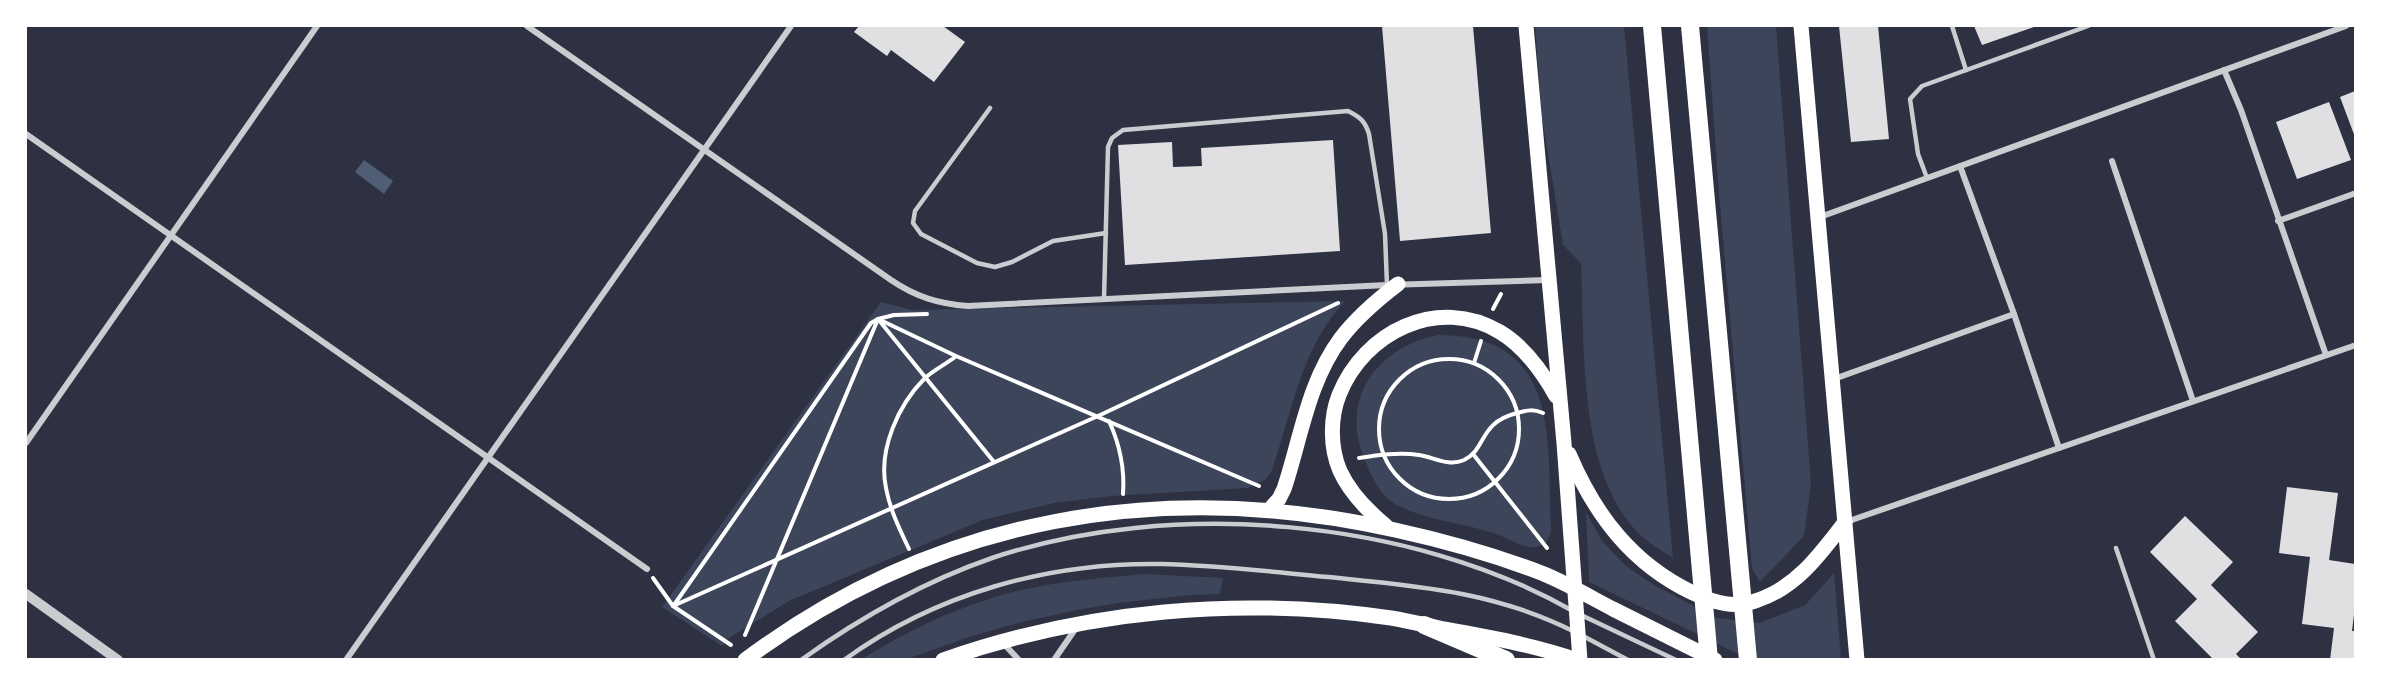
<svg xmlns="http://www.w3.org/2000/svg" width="2381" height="685" font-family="Merriweather,serif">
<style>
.green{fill:#3c4559}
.water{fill:#4f5d75}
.building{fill:#e0e0e3}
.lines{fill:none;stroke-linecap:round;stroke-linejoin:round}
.path{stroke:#fff;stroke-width:4}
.service{stroke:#caccd0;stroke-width:4.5}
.minor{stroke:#caccd0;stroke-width:6}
.tertiary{stroke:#caccd0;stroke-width:10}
.primary{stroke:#fff;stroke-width:15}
.motorway{stroke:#fff;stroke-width:18}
</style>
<rect width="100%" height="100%" fill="#2d3142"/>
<g class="green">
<path d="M 1535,26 L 1624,26 L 1673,558 C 1662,551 1649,543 1639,534 C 1577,471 1585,345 1581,263 L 1563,245 L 1542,117 Z"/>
<path d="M 1707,26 L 1776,26 L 1811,484 L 1804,536 L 1760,582 L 1752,568 L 1719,194 Z"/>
<path d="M 1345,301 C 1300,350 1292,413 1271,473 L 1265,480 L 1248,488 L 1112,496 L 1054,503 L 983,520 L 789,601 L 729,638 L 722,646 L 662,607 L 881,302 L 912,310 Z"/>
<path d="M 1438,335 C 1562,335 1547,440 1551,531 C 1549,539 1546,545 1537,547 C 1522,549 1505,536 1490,532 C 1462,523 1407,517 1387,498 C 1377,488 1371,475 1366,463 C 1338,401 1375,348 1438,335 Z"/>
<path d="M 1586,512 L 1602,541 L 1626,566 L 1654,585 L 1717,618 L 1759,623 L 1805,605 L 1834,573 L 1841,659 L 1749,659 L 1589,582 Z"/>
<path d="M 1144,574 L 1223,578 L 1220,594 L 1190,595 L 1119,603 L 1077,610 L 1022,622 L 972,636 L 907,659 L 862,659 C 910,629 965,603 1021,590 C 1061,581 1102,578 1144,574 Z"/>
</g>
<path class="water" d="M 364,160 L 393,181 L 384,194 L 355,172 Z"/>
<g class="building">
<path d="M 859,26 L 943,26 L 965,42 L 934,82 L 891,50 L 887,56 L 854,32 Z"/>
<path d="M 1382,26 L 1473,26 L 1491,233 L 1400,241 Z"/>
<path d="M 1839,26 L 1878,26 L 1889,139 L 1851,142 Z"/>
<path d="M 1974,26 L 2037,26 L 1982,45 Z"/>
<path d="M 2355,91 L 2355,137 L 2340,97 Z"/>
<path d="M 2329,102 L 2351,160 L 2297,179 L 2276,122 Z"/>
<path d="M 1333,140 L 1340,251 L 1125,265 L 1118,145 L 1172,142 L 1173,167 L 1202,166 L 1201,148 Z"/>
<path d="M 2287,487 L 2338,493 L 2329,560 L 2355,564 L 2355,606 L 2352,631 L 2355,631 L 2355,660 L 2330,660 L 2334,628 L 2302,624 L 2310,557 L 2279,553 Z"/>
<path d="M 2185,516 L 2233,562 L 2211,585 L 2258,632 L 2236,654 L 2242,660 L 2214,660 L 2175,621 L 2197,599 L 2150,552 Z"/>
</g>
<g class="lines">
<g class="path">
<path d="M 1493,309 L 1501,294"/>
<path d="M 927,314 L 894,315 L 878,319 L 994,462"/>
<circle cx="1449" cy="429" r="70"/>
<path d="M 1474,363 L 1481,341"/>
<path d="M 1109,421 C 1120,445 1125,467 1123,494"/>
<path d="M 1473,454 L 1547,548"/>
<path d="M 1359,458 C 1378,455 1399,452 1419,455 C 1434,457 1448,467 1464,460 C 1487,449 1478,423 1517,413 C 1528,410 1533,409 1543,413"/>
<path d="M 909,549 C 900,530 890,510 886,488 C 878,450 898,405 925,378 C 934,370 946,364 955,357"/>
<path d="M 653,578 L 673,606 L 731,645"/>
<path d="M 674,605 L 871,323 L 878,319"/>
<path d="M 673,606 L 1098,416 L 1338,303"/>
<path d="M 745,635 L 878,319 L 956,356 L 1259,486"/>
</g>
<g class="service">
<path d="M 1952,26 L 1966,70"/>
<path d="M 990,108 L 915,211 L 913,223 L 921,234 L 977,263 L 995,267 L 1012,262 L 1053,241 L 1106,233"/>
<path d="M 1927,178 L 1918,154 L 1910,99 L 1922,86 L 2088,26"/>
<path d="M 1104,299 L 1108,147 L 1112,138 L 1123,130 L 1348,111 C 1360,117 1365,121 1369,134 L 1385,234 L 1387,285"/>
<path d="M 2116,548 L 2154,660"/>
<path d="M 1581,615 L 1676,660"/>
<path d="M 1583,636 L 1628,660"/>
<path d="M 801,660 C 861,617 923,582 992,558 C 1170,498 1410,518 1573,611"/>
<path d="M 844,660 C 935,594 1048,562 1161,564 C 1217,565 1273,572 1328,577 C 1417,586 1494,591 1575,632"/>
</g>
<g class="minor">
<path d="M 527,26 L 891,280 C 916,297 939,304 968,306 L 1387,285 L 1547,280"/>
<path d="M 2224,70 L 2241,110 L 2326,355"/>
<path d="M 26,134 L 647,569"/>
<path d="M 2112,161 L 2193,401"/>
<path d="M 1960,166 L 2014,314 L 2059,448"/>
<path d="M 1820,217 L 2346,26"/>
<path d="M 2278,221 L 2356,193"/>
<path d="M 1834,379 L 2014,314"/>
<path d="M 26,443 L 317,26"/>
<path d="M 1846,522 L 2356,345"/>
<path d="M 1003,643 L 1019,660"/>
<path d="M 346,660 L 791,26"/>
<path d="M 1054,660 L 1076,628"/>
</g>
<path class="tertiary" d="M 26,594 L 118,660"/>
<g class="primary">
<path d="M 1526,26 L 1564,443 L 1580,660"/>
<path d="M 1801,26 L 1857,660"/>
<path d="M 1569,454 C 1595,515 1632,564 1693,593 C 1715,603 1735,609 1758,600 C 1797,587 1821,553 1845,522"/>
<path d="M 1270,509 L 1279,499 L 1284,489 C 1301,438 1308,382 1341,338 C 1357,317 1377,300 1398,284"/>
<path d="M 1386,526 C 1368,511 1350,493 1340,471 C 1330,448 1330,418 1339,395 C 1364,332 1438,295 1500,332 C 1525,347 1542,371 1556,396"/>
<path d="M 745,660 C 938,516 1162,478 1395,530 C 1445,541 1495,555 1544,574 C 1568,584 1590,597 1613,609 C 1647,626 1681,643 1715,660"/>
<path d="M 943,660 C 1086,610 1241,596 1391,618 C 1408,621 1426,625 1444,629 C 1489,637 1533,645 1577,660"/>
</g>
<g class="motorway">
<path d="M 1652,26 L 1709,660"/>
<path d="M 1690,26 L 1748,660"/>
<path d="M 1424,625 L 1506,660"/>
</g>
</g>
<rect width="2381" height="685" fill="none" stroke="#ffffff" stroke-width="54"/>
</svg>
